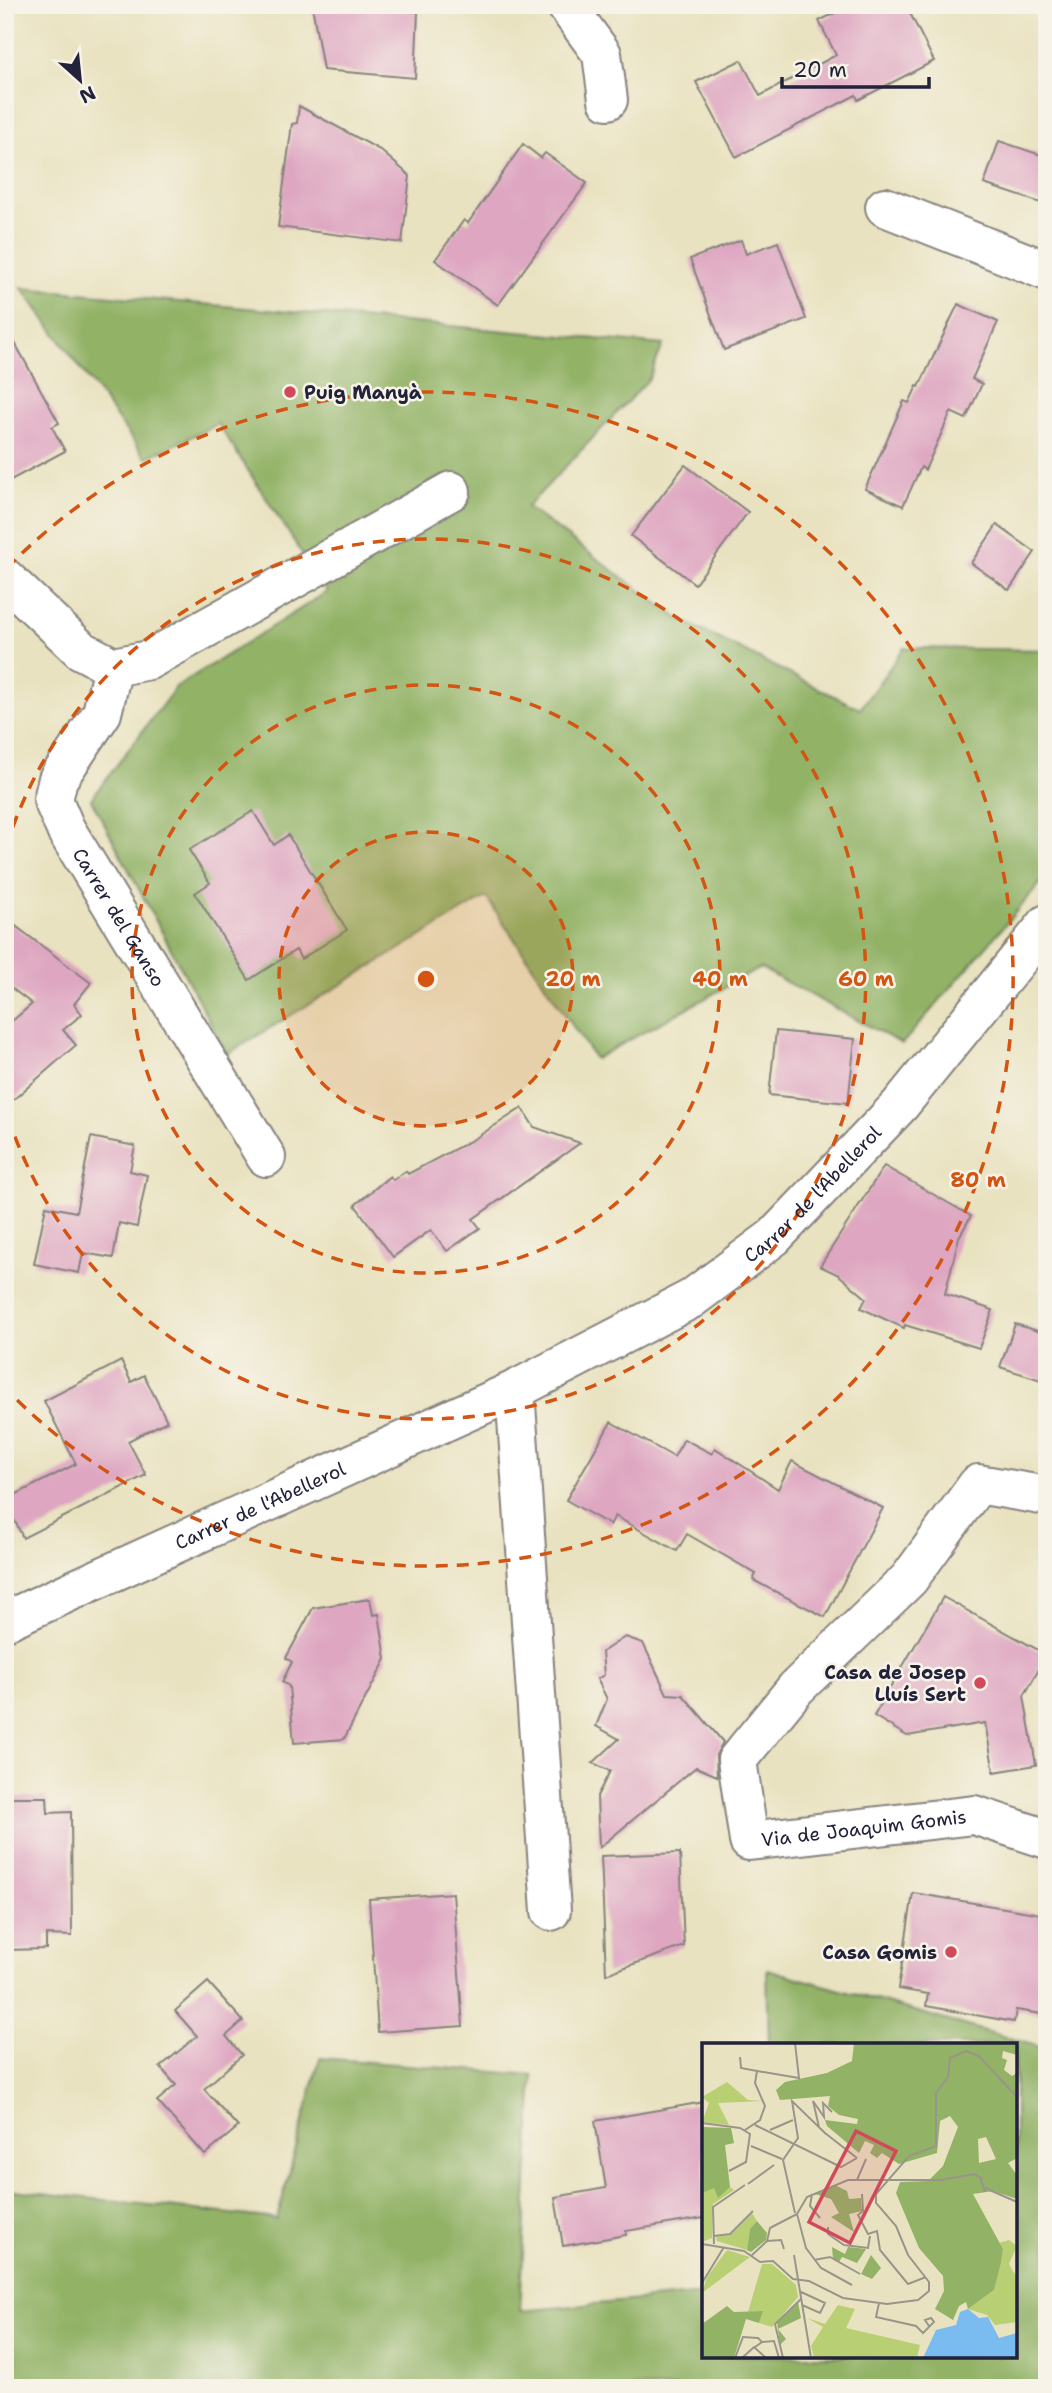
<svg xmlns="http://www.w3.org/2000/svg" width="1052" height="2393" font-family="'Shantell Sans',sans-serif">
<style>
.forest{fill:#92b266;stroke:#5a6a50;stroke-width:2}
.building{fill:#dea6c1}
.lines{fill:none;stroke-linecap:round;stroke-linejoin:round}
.minor-casing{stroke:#86827e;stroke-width:42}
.minor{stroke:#fff;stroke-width:38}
.ring{fill:none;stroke:#d45411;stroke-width:3.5;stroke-dasharray:12 9}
.poi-dot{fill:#d1495b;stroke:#f7f3e8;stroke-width:2.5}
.labels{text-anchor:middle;stroke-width:5;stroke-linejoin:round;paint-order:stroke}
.poi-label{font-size:19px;font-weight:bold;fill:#22223b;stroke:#f7f3e8;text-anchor:end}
.street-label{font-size:19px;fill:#22223b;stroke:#f7f3e8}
.inset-road{fill:none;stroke:#99958b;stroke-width:2}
.view{fill:#d1495b;fill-opacity:0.15;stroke:#d1495b;stroke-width:3.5}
.inset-edge{fill:none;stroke:#22223b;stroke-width:3.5}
.centre{fill:#d45411;stroke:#f7f3e8;stroke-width:3.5}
.ring-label{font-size:21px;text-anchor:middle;font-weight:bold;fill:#d45411;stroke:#f7f3e8;stroke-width:5;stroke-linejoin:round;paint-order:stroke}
</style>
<rect width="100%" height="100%" fill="#f7f3e8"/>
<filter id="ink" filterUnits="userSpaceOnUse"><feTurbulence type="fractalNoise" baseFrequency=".0143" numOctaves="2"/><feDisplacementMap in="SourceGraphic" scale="14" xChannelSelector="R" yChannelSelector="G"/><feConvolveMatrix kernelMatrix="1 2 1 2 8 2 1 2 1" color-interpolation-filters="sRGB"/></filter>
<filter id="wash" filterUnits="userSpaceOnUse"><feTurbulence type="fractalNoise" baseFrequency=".00686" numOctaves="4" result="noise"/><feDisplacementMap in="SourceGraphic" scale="28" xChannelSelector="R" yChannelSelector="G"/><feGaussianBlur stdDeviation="1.57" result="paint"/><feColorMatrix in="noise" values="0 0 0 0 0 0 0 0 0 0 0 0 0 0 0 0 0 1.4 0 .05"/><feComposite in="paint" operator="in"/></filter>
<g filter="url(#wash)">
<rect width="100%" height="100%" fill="#e9e2c0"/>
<g class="forest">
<path d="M 22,288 L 663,345 L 649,379 L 527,507 L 679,619 L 860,709 L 904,648 L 1047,650 L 1047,876 L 902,1044 L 760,968 L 595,1059 L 486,897 L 227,1054 L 91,799 L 176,687 L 327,592 L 218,424 L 146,458 Z"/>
<path d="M 767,1969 L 1047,2049 L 1047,2388 L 5,2388 L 5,2189 L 277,2219 L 320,2058 L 533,2075 L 520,2311 L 704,2294 L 704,2356 L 1015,2356 L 1015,2045 L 769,2045 Z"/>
</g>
<g id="blocks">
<g class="building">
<path d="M 312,5 L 345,5 L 418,12 L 415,78 L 323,70 Z"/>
<path d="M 851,5 L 906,5 L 934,61 L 858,100 L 856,95 L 736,157 L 696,82 L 741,60 L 760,96 L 836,55 L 819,21 Z"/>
<path d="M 299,106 L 380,150 L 410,176 L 402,243 L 278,227 L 292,124 L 297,123 Z"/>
<path d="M 999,141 L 1047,157 L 1047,205 L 984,184 Z"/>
<path d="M 523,144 L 541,158 L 545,153 L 587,183 L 498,305 L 435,260 L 464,220 L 468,223 Z"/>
<path d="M 741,240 L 746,254 L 778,242 L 806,319 L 724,350 L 690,259 Z"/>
<path d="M 958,304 L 998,322 L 972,379 L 982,384 L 966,419 L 951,412 L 925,470 L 921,467 L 903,506 L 865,489 L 904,401 L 909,403 L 917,386 L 919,387 Z"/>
<path d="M 5,325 L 59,423 L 52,427 L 65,451 L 5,483 Z"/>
<path d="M 685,465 L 748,512 L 695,584 L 631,536 Z"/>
<path d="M 997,525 L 1035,552 L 1009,590 L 971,563 Z"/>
<path d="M 253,811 L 274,845 L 288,835 L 347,930 L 301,959 L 296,950 L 249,980 L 195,893 L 210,883 L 189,850 Z"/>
<path d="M 5,918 L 91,983 L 74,1004 L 82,1014 L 63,1030 L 76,1045 L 5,1107 L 5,1027 L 32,1004 L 5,983 Z"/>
<path d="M 776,1031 L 855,1039 L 848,1103 L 769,1095 Z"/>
<path d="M 522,1108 L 534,1127 L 580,1143 L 473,1219 L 480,1228 L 447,1251 L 431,1230 L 393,1257 L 355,1205 L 390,1176 L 393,1180 L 406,1171 L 408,1174 L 474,1139 Z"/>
<path d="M 91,1137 L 135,1146 L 130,1171 L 147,1175 L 137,1227 L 119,1223 L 113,1258 L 83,1253 L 79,1273 L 34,1264 L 46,1206 L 76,1212 Z"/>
<path d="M 884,1166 L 971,1216 L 959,1237 L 945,1294 L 993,1310 L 979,1348 L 905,1325 L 904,1328 L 861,1308 L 866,1298 L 839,1275 L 820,1266 Z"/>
<path d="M 1015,1324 L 1047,1334 L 1047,1382 L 1000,1367 Z"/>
<path d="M 121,1361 L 131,1382 L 144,1375 L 167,1421 L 128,1441 L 146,1475 L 23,1538 L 5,1500 L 76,1464 L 44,1401 Z"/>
<path d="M 611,1422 L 674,1457 L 684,1439 L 712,1454 L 715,1448 L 778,1489 L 792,1461 L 883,1508 L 825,1617 L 753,1580 L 756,1574 L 687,1534 L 677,1551 L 615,1516 L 610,1525 L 566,1500 Z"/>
<path d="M 943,1597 L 1047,1655 L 1024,1696 L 1036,1765 L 994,1772 L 985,1723 L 907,1736 L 874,1716 Z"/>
<path d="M 370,1599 L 373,1615 L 379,1614 L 386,1659 L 344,1739 L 294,1743 L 289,1686 L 282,1682 L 292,1662 L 286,1658 L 313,1608 Z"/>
<path d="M 625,1637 L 643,1643 L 667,1694 L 683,1695 L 723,1742 L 716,1755 L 717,1776 L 696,1767 L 599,1848 L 597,1796 L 610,1771 L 593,1763 L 619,1739 L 596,1726 L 607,1699 L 597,1679 L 604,1675 L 602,1652 Z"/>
<path d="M 5,1797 L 47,1797 L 48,1813 L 71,1812 L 72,1936 L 46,1935 L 46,1949 L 5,1950 Z"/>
<path d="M 680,1853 L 684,1946 L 606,1974 L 601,1856 Z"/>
<path d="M 453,1893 L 463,2026 L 378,2032 L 369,1899 Z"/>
<path d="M 913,1893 L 1047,1915 L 1047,1986 L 1042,2014 L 1016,2010 L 1014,2022 L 926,2006 L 928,1994 L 898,1989 Z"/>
<path d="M 208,1982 L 243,2021 L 226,2036 L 242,2055 L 204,2089 L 238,2127 L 205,2155 L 157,2101 L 176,2085 L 160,2067 L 197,2036 L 175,2011 Z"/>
<path d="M 704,2102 L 704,2218 L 626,2231 L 626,2235 L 563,2246 L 555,2197 L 606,2188 L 595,2121 Z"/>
</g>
</g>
</g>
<g filter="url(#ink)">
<use href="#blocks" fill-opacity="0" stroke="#86827e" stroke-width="2"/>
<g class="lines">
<g class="minor-casing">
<g id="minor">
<path d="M 566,5 L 602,54 L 608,100"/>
<path d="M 885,207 L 1047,271"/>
<path id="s1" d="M 5,578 L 81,650 L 113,667 L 102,713 L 58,779 L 53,800 L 66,830 L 266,1157"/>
<path d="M 113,667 L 149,660 L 451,491"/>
<path d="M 515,1390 L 551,1911"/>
<path id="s2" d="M 1047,1496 L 978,1484 L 909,1579 L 796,1688 L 737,1760 L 749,1841 L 974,1815 L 1047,1839"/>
<path id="s3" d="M 5,1621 L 515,1390 L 691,1299 L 774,1237 L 900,1105 L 1047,924"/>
</g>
</g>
<use href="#minor" class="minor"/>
</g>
</g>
<circle cx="426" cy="979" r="147" fill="#d45411" fill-opacity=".12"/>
<g class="ring">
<circle cx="426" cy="979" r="147"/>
<circle cx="426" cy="979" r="294"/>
<path d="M6 847A440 440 0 1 1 6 1111"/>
<path d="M7 568A587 587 0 1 1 7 1390"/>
</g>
<g class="poi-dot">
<circle cx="290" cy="392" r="7"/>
<circle cx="980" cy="1683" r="7"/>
<circle cx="951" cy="1952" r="7"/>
</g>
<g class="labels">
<g class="poi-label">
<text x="304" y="399" text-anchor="start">Puig Manyà</text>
<text x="966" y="1679">Casa de Josep<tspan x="966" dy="22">Lluís Sert</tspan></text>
<text x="937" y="1959">Casa Gomis</text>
</g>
<g class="street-label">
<text dy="7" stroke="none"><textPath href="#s1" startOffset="424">Carrer del Ganso</textPath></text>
<text dy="7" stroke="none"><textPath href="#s3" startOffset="919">Carrer de l'Abellerol</textPath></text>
<text dy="7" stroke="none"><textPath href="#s3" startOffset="280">Carrer de l'Abellerol</textPath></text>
<text dy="7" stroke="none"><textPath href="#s2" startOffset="635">Via de Joaquim Gomis</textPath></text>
</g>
</g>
<g transform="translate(702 2043)">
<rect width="315" height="315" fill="#e9e2c0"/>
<path d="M 25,39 L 46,57 L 61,58 L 16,60 L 27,82 L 0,79 L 7,60 L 0,54 ZM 12,144 L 16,154 L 28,144 L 32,147 L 11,161 L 10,195 L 0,199 L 0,150 ZM 50,170 L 55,178 L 48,186 L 45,207 L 15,198 L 14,194 L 29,191 ZM 307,197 L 315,203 L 307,221 L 315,235 L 315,279 L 293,282 L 285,272 L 266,266 L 292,247 L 301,206 L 297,200 ZM 25,207 L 48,214 L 0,250 L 5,234 ZM 60,221 L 70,221 L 94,242 L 96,254 L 70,284 L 57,280 L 60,268 L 46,269 ZM 136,262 L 153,266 L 144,285 L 218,302 L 215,315 L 112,315 L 109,303 L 121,284 L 105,275 L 123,281 Z" fill="#b9cf74"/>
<path d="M 152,0 L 315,0 L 315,12 L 301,8 L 300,15 L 305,17 L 302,27 L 310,33 L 315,30 L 315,115 L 306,120 L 315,132 L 315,156 L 291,148 L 271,151 L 301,206 L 299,219 L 292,247 L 266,266 L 264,259 L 257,263 L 251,277 L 233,266 L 242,248 L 241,233 L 217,205 L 194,150 L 198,139 L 226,138 L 241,123 L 256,84 L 248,73 L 238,78 L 235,110 L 197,121 L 180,110 L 175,115 L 168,110 L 172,102 L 163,98 L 157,110 L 125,83 L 123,77 L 155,81 L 156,76 L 137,72 L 126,63 L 128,53 L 78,57 L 74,47 L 83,39 L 125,30 L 150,18 ZM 284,94 L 294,116 L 277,120 L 276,96 ZM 0,84 L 29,85 L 32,100 L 23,102 L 28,144 L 16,155 L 12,145 L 0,150 ZM 133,142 L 145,148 L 147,156 L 159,155 L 160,168 L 147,171 L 152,189 L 129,174 L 137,170 L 129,156 L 113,151 ZM 55,178 L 65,190 L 64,197 L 49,209 L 45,207 L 48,186 ZM 130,204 L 143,211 L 146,204 L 164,206 L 155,220 L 140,214 L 137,219 L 131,216 ZM 169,212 L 179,225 L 170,236 L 159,231 ZM 96,259 L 99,275 L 76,286 L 84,296 L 78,302 L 75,279 ZM 25,263 L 32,269 L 61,268 L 57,280 L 44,276 L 32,315 L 0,315 L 0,281 Z" fill="#92b266" fill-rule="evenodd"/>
<path d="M 266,266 L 277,275 L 286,274 L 297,295 L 315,290 L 315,315 L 221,315 L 234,287 L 254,282 L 258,269 Z" fill="#7abcef"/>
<path class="inset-road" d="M 38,14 L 39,25 L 55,28M 0,80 L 38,85 L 48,91 L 44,119 L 27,128M 53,82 L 139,124 L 155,115M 117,84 L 111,58 L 122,74 L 121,60 L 130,69M 43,87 L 58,77 L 63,63 L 53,40 L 55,28 L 97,35 L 93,0M 68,87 L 91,77M 123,90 L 155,115M 49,103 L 80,116M 155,137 L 164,116M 46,141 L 72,122M 283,145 L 315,159M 110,151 L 108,163 L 118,175M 160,151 L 161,168 L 156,172 L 166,191 L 175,188 L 178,207 L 206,241 L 224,234M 93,170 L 81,117 L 96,95 L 90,58 L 124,91M 126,184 L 126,191 L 142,202 L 166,205 L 168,193M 12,193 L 28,191 L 51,168M 65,198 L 68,185 L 95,171M 0,201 L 42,208 L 58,219 L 71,218 L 91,236 L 107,238 L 141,255 L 185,261 L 216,257 L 227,248 L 227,239 L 206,212 L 194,183 L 174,160 L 174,151 L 207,113 L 234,103 L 234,50 L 246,34 L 248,15 L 264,8 L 277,13 L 315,54M 12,201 L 11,164 L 43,142M 92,212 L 109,315M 49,213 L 65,198 L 79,197 L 82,206M 112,217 L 128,214 L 158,231M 0,240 L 22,204M 150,242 L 119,225 L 104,205 L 95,171 L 105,154 L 146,137 L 239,137 L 272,131 L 278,134 L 283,149M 97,248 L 123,260 L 118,270 L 100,262M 177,260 L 174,274 L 214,283 L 221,290 L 232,279 L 229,275 L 223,277 L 227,283M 60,299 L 72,298 L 77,315M 33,315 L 41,294 L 56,295 L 60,299 L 53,304M 40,315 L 52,304 L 64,315M 81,315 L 73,281 L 99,256"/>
<path class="view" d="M 154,88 L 194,108 L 148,200 L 107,179 Z"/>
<rect width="315" height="315" class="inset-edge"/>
</g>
<circle cx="426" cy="979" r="10" class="centre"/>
<g class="ring-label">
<text x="573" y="986">20 m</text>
<text x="720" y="986">40 m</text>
<text x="866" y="986">60 m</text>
<text x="978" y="1187">80 m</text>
</g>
<rect width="1052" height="2393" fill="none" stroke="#f7f3e8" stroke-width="28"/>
<g transform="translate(80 80) rotate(153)" stroke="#f7f3e8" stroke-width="5" paint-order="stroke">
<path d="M0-5L12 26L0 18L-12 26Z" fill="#22223b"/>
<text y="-10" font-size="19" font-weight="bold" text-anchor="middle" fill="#22223b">N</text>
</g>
<path d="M782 77v10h147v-10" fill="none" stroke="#22223b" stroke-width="3.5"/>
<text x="793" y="77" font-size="21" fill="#22223b" stroke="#f7f3e8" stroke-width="5" paint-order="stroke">20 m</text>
</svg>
